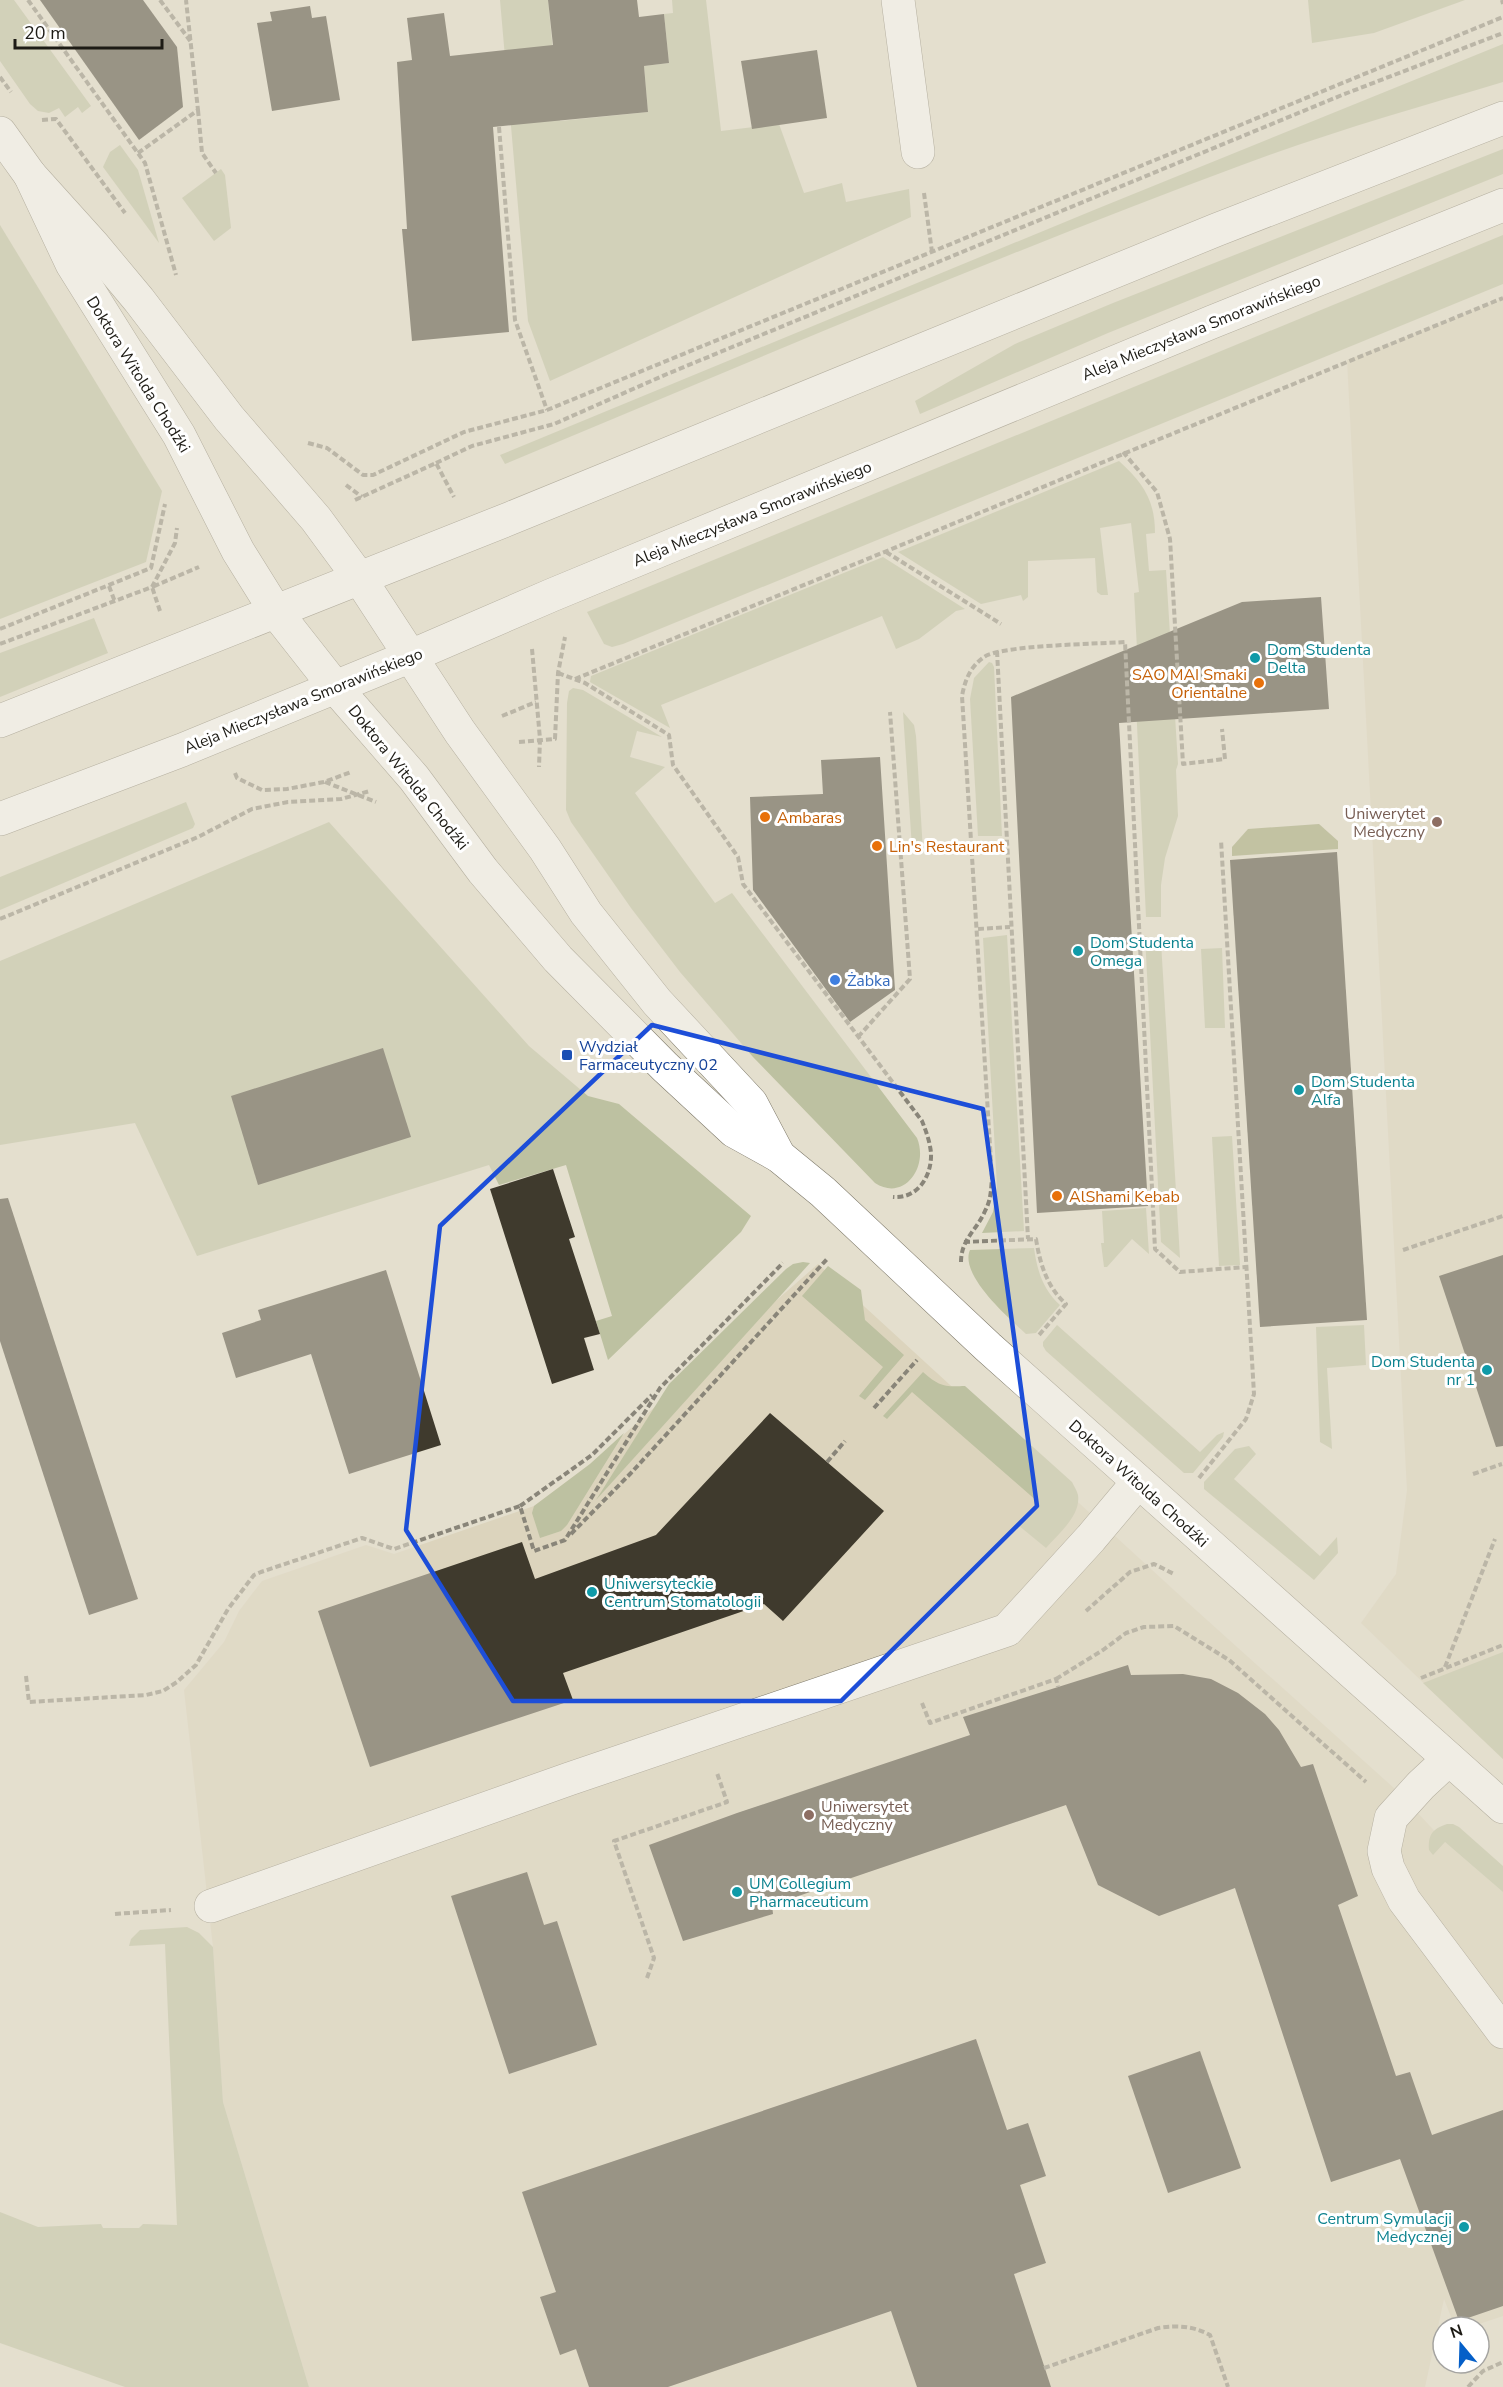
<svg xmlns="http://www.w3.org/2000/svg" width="1503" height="2387" font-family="'Nunito Sans',sans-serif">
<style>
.built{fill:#dcd4bd}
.green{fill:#bdc1a1}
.forest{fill:#999f6e}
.building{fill:#3f3a2d}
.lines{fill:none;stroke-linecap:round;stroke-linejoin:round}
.minor-casing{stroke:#7e796a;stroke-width:34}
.major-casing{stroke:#7e796a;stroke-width:34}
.path{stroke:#898579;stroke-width:4;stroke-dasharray:6 3;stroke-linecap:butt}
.minor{stroke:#fff;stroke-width:33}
.major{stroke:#fff;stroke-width:33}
.marked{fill:none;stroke:#1d4ed8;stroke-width:4.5;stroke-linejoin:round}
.culture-dot{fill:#0f9aa8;stroke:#fff;stroke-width:2}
.food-dot{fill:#e8710a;stroke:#fff;stroke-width:2}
.education-dot{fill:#8d6e63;stroke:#fff;stroke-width:2}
.shop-dot{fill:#3f7fe0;stroke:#fff;stroke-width:2}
.transit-dot{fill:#1a4fb4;stroke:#fff;stroke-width:2}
.labels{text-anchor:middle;stroke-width:6;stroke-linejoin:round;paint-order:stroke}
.street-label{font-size:16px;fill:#1d1b15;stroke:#fff}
.culture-label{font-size:16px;fill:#0d838f;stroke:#fff;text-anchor:start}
.food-label{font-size:16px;fill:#c56008;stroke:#fff;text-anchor:start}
.education-label{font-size:16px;fill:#785e54;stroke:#fff;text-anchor:end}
.shop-label{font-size:16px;fill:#366cbe;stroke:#fff;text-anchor:start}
.transit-label{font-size:16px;fill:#164399;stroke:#fff;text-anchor:start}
</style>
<rect width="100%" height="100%" fill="#e4dfce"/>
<g class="built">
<path d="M 1503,298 L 1503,1759 L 1361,1623 L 1396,1574 L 1407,1490 L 1347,360 Z"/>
<path d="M 818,1264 L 1187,1602 L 1395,1789 L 1445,1842 L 1503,1892 L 1503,2316 L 1470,2327 L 1455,2327 L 1444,2299 L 1425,2387 L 309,2387 L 223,2102 L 213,1947 L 184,1690 L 224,1642 L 239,1611 L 262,1581 L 366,1545 L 394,1554 L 534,1506 L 590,1464 Z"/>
</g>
<g class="green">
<path d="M 0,0 L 14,0 L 91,106 L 82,113 L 78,107 L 65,117 L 59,108 L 49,113 L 38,111 L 30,104 L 0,61 Z"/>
<path d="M 500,0 L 548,0 L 560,121 L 648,112 L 644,66 L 669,63 L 664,14 L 673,13 L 672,0 L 706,0 L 721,131 L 779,124 L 804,193 L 842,183 L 846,202 L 909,189 L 911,217 L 550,381 L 528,321 Z"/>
<path d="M 1308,0 L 1465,0 L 1374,33 L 1312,43 Z"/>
<path d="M 1503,44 L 1503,82 C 1416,108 1327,133 1242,165 C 994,257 750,362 505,464 L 500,455 L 1094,210 Z"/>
<path d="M 120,145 L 138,170 L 159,243 L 103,167 L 110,152 Z"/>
<path d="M 1503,149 L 1503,174 L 1108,333 L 920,414 L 915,401 L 1015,344 L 1113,303 Z"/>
<path d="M 221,169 L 225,175 L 231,228 L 214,241 L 182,198 Z"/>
<path d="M 0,225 L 162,491 L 146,562 L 0,619 Z"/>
<path d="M 1503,235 L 1503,284 L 623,644 L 612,647 L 604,644 L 587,612 Z"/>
<path d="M 1119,461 C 1143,483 1155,500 1155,533 L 1146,534 L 1149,571 L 1166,570 L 1178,764 L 1176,770 L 1178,816 L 1165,858 L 1161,885 L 1161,917 L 1146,917 L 1134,661 L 1137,649 L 1134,593 L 1139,592 L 1131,523 L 1100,528 L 1108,595 L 1101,595 L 1097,592 L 1095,558 L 1028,561 L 1028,597 L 1023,601 L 1021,595 L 981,604 L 898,552 Z"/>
<path d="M 883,557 L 965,609 L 956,611 L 919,639 L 896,649 L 882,616 L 661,705 L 670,728 L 590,682 L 591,676 Z"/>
<path d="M 94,618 L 108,653 L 0,697 L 0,653 Z"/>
<path d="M 989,662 L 992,663 L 994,667 L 1002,836 L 978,836 L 970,699 L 974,678 Z"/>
<path d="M 573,688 L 583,690 L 662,737 L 637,731 L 630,757 L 665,767 L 635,793 L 715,903 L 732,893 L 917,1138 C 929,1167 904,1202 875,1183 L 753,1057 L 680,972 L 631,908 L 571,822 L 566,810 L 567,703 L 569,691 Z"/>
<path d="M 903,712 L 914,725 L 916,736 L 923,851 L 919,851 L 919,847 L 912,848 Z"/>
<path d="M 186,802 L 195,824 L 193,828 L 0,910 L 0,877 Z"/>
<path d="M 329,822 L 529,1046 L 588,1096 L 619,1104 L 751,1216 L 741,1232 L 608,1360 L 596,1321 L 612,1316 L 566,1165 L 499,1185 L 489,1165 L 197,1256 L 135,1123 L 0,1145 L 0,961 Z"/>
<path d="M 1007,935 L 1024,1231 L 982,1233 L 993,1212 L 997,1187 L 983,938 Z"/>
<path d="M 1145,936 L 1161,942 L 1180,1258 L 1161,1242 Z"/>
<path d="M 1222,948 L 1225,1028 L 1205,1028 L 1201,949 Z"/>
<path d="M 1232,1136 L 1240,1265 L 1219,1266 L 1212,1137 Z"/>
<path d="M 1146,1208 L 1149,1254 L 1132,1239 L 1107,1267 L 1104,1267 L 1101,1243 L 1104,1243 L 1102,1211 Z"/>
<path d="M 1034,1248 C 1037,1270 1043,1290 1060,1305 L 1036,1333 L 1026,1334 C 1009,1318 959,1275 970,1250 Z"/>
<path d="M 803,1262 L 810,1263 L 596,1500 L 669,1384 L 786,1269 L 793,1264 Z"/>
<path d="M 828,1266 L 861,1290 L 865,1320 L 904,1355 L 865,1400 L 859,1396 L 883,1367 L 802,1296 Z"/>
<path d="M 1057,1325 L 1200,1452 L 1217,1435 L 1224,1432 L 1223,1437 L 1193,1473 L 1184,1473 L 1046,1351 L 1043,1346 L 1043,1342 Z"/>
<path d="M 1364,1325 L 1366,1365 L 1327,1368 L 1332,1449 L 1320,1442 L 1316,1327 Z"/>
<path d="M 923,1372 C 939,1386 943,1387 965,1386 L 1072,1482 C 1074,1486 1077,1491 1078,1495 C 1081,1516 1058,1534 1046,1548 L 1018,1525 L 1038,1502 L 912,1392 L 887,1419 L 883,1416 Z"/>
<path d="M 624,1433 L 567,1525 L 561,1531 L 540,1538 L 532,1513 L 534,1506 L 590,1464 Z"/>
<path d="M 1249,1446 L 1256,1454 L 1234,1479 L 1320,1556 L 1337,1537 L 1338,1553 L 1314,1580 L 1204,1489 L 1204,1482 L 1235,1449 Z"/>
<path d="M 1503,1652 L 1503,1759 L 1423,1683 Z"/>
<path d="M 1447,1824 L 1453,1824 L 1459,1827 L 1503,1866 L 1503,1892 L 1445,1842 L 1433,1855 L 1429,1850 C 1428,1835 1432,1829 1447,1824 Z"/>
<path d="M 187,1927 L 199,1933 L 213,1947 L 223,2102 L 309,2387 L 125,2387 L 0,2343 L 0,2212 L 38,2227 L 101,2224 L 103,2228 L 139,2228 L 143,2224 L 177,2225 L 165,1944 L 129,1946 L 131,1939 L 140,1930 Z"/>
</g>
<path class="forest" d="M 1319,824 L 1338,841 L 1338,849 L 1232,856 L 1232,847 L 1248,829 Z"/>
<g class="building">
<path d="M 40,0 L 143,0 L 177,47 L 183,107 L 139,140 Z"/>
<path d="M 548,0 L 637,0 L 639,17 L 664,14 L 669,63 L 644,66 L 648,112 L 493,127 L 509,332 L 412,341 L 402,229 L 407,229 L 397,62 L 412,60 L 407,18 L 444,13 L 450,56 L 553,45 Z"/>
<path d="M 310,6 L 312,18 L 326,16 L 340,100 L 272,111 L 257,23 L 272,21 L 270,12 Z"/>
<path d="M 817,50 L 827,118 L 752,129 L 741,61 Z"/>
<path d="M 1321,597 L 1329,709 L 1119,723 L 1148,1206 L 1037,1213 L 1011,697 L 1242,602 Z"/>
<path d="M 880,757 L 895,990 L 850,1022 L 753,890 L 750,797 L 823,794 L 821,760 Z"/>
<path d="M 1337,852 L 1367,1320 L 1260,1327 L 1230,860 Z"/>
<path d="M 383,1048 L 411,1137 L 258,1185 L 231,1096 Z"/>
<path d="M 553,1169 L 575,1237 L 569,1239 L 600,1334 L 584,1338 L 594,1370 L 552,1384 L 490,1189 Z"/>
<path d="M 8,1198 L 138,1599 L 89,1615 L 0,1341 L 0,1199 Z"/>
<path d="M 1503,1255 L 1503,1446 L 1496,1447 L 1439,1276 Z"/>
<path d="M 386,1270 L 441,1445 L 349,1474 L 311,1354 L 236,1378 L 222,1333 L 261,1320 L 258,1310 Z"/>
<path d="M 770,1413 L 884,1511 L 783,1621 L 764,1604 L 563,1673 L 573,1700 L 370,1767 L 318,1611 L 522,1542 L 535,1579 L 656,1535 Z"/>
<path d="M 1128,1665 L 1131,1675 L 1183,1674 L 1211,1679 L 1238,1693 L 1265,1714 L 1279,1730 L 1301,1767 L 1313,1764 L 1358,1896 L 1338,1905 L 1396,2076 L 1410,2072 L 1432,2135 L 1503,2110 L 1503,2306 L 1459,2321 L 1400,2159 L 1331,2182 L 1235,1888 L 1159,1916 L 1098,1885 L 1066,1805 L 772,1905 L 773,1914 L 683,1941 L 649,1845 L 737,1813 L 970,1735 L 963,1717 Z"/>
<path d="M 527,1872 L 544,1925 L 557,1921 L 597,2045 L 509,2074 L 451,1896 Z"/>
<path d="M 976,2039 L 1007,2130 L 1028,2123 L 1046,2176 L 1020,2185 L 1046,2263 L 1014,2274 L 1051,2387 L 917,2387 L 891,2311 L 668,2387 L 589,2387 L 576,2349 L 560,2355 L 540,2297 L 556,2292 L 522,2192 Z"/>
<path d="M 1200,2051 L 1241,2168 L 1168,2193 L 1128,2076 Z"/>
</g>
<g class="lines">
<g class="minor-casing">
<g id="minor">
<path d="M 898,0 L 918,152"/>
<path d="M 0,133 L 30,175 L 94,246 L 139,300 L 229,418 L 316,519 L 360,579 L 460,732 L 545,849 L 586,913 L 657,1002 L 751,1103 L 779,1156"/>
<path d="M 30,175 L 72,264 L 179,435 L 238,551 L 276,612 L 335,687 L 414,778 L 483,871 L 558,959 L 665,1067 L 734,1131 L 779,1156 L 823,1192 L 988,1347 L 1503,1807"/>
<path d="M 1449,1759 L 1421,1785 L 1391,1818 L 1384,1851 L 1388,1868 L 1404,1900 L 1503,2032"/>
<path d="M 211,1906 L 569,1779 L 1007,1630 L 1091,1538 L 1138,1482"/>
</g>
</g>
<g class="major-casing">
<g id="major">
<path d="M 0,721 L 511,518 L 1216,230 L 1503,118"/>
<path d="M 0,819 L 182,750 L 411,656 L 552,595 L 1212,322 L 1503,205"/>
</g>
</g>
<g class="path">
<path d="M 28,0 L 145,163 L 176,275"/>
<path d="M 160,0 L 191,42"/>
<path d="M 1502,0 L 1503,4"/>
<path d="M 0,77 L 11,92"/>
<path d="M 198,110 L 202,153 L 216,173"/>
<path d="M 42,120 L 56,119 L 125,213"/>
<path d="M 499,127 L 515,320 L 547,410"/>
<path d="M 138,153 L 198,110 L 186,0"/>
<path d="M 924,193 L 932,252"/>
<path d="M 308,443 L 327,448 L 363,475 L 373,475 L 464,432 L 547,410 L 1503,17"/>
<path d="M 1123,452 L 1157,492 L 1170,539 L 1183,764 L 1225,759 L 1222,729"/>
<path d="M 436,463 L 472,446 L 554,424 L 667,374 L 1342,95 L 1503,33"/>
<path d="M 346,485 L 362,497"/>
<path d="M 355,500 L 436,463 L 454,497"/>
<path d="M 886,552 L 1001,624"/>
<path d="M 109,586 L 115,602"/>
<path d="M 160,611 L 152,587 L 199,567"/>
<path d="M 0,629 L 151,568 L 165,504"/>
<path d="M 0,644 L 152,587 L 175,543 L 177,528"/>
<path d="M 532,649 L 540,739 L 539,767"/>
<path d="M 997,651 L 1028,1239"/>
<path d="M 558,673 L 585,683 L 669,735 L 673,765 L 738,857 L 743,884 L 922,1121 C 926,1131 930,1142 931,1153 C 932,1177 917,1199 893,1197"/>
<path d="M 575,679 L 1503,298"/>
<path d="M 502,716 L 536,702"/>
<path d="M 519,742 L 555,739 L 558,673 L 565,637"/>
<path d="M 235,773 L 237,778 L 262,790 L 287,789 L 324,782 L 351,772"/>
<path d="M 325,782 L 376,802"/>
<path d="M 0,919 L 198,837 L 252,809 L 288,802 L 341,799 L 370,791"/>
<path d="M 978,929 L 1010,927"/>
<path d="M 858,1037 L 910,979 L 890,712"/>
<path d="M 964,1242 L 1036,1239 C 1040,1264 1047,1287 1066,1304 L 1039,1335"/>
<path d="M 1403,1250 L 1503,1216"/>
<path d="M 961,1262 C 961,1239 977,1230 985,1211 C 991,1200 991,1190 992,1178 L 962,696 C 965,680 970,667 984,657 C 1001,645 1098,644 1125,642 L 1155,1249 L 1180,1272 L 1246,1267"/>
<path d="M 874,1408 L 917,1360"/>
<path d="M 827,1462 L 845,1441"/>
<path d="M 1473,1474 L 1502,1464"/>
<path d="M 1199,1478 L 1246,1419 L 1254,1394 L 1221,840"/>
<path d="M 520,1506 L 592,1455 L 652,1395"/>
<path d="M 571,1534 L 631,1473 L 828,1258"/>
<path d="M 1086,1611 L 1130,1572 L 1154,1564 L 1174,1574"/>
<path d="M 1445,1667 L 1495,1539"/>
<path d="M 26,1676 L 29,1702 L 146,1695 L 163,1691 L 177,1682 L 196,1665 L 228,1609 L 254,1575 L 261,1572 L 362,1538 L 394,1549 L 520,1506 L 534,1551 L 565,1540 L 660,1388 L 783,1263"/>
<path d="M 1421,1678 L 1503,1645"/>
<path d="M 1056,1679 L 1103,1650 L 1126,1633 L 1144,1627 L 1174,1626 L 1229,1660 L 1366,1782"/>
<path d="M 922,1703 L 930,1723 L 1056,1679 L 1058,1687"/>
<path d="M 115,1914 L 171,1910"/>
<path d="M 647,1978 L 654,1958 L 614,1841 L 727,1802 L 717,1773"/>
<path d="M 1044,2368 L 1158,2328 C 1178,2325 1193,2326 1210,2335 L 1228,2387"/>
<path d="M 1468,2387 L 1483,2371 L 1503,2362"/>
</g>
<use href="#minor" class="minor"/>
<use href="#major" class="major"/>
</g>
<path d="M0 0H1503V2387H0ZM 652,1025 L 983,1109 L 1037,1506 L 841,1701 L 513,1701 L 406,1530 L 440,1226 Z" fill="#e4dfce" fill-opacity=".55" fill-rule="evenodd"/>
<path class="marked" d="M 652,1025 L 983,1109 L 1037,1506 L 841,1701 L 513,1701 L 406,1530 L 440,1226 Z"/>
<g class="culture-dot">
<circle cx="1255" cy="658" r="6"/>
<circle cx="1078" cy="951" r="6"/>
<circle cx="1299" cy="1090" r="6"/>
<circle cx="1487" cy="1370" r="6"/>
<circle cx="592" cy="1592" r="6"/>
<circle cx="737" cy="1892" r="6"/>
<circle cx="1464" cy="2227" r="6"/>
</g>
<g class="food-dot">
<circle cx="1259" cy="683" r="6"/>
<circle cx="765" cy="817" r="6"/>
<circle cx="877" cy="846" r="6"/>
<circle cx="1057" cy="1196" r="6"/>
</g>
<g class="education-dot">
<circle cx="1437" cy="822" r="6"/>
<circle cx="809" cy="1815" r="6"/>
</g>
<circle class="shop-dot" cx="835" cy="980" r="6"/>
<rect class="transit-dot" x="561" y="1049" width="12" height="12" rx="3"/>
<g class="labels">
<g class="street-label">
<text transform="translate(1201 327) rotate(-22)" y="6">Aleja Mieczysława Smorawińskiego</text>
<text transform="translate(139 374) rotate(58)" y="6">Doktora Witolda Chodźki</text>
<text transform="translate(752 513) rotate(-22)" y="6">Aleja Mieczysława Smorawińskiego</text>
<text transform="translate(303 700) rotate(-22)" y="6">Aleja Mieczysława Smorawińskiego</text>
<text transform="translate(409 777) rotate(51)" y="6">Doktora Witolda Chodźki</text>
<text transform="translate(1139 1483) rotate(42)" y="6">Doktora Witolda Chodźki</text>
</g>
<g class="culture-label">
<text x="1267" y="655">Dom Studenta<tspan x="1267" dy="18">Delta</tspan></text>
<text x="1090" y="948">Dom Studenta<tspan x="1090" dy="18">Omega</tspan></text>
<text x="1311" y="1087">Dom Studenta<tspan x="1311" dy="18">Alfa</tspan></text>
<text x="1475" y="1367" text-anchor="end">Dom Studenta<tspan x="1475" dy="18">nr 1</tspan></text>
<text x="604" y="1589">Uniwersyteckie<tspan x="604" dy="18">Centrum Stomatologii</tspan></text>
<text x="749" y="1889">UM Collegium<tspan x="749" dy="18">Pharmaceuticum</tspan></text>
<text x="1452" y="2224" text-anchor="end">Centrum Symulacji<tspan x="1452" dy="18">Medycznej</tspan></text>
</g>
<g class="food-label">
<text x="1247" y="680" text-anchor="end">SAO MAI Smaki<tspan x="1247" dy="18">Orientalne</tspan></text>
<text x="777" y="823">Ambaras</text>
<text x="889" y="852">Lin's Restaurant</text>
<text x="1069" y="1202">AlShami Kebab</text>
</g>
<g class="education-label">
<text x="1425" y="819">Uniwerytet<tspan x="1425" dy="18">Medyczny</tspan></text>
<text x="821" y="1812" text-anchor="start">Uniwersytet<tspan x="821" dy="18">Medyczny</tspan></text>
</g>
<g class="shop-label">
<text x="847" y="986">Żabka</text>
</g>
<g class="transit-label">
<text x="579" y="1052">Wydział<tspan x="579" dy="18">Farmaceutyczny 02</tspan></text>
</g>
</g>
<g transform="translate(1461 2345) rotate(341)"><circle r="28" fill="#ffffff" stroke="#a5a4a1" stroke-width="1.5"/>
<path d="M0-4.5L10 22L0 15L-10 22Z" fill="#055fc8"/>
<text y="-9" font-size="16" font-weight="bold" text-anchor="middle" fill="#1d1b15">N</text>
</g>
<path d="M15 39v9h147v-9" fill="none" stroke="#1d1b15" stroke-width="3"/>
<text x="24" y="39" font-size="18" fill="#1d1b15" stroke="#ffffff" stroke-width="4.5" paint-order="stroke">20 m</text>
</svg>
